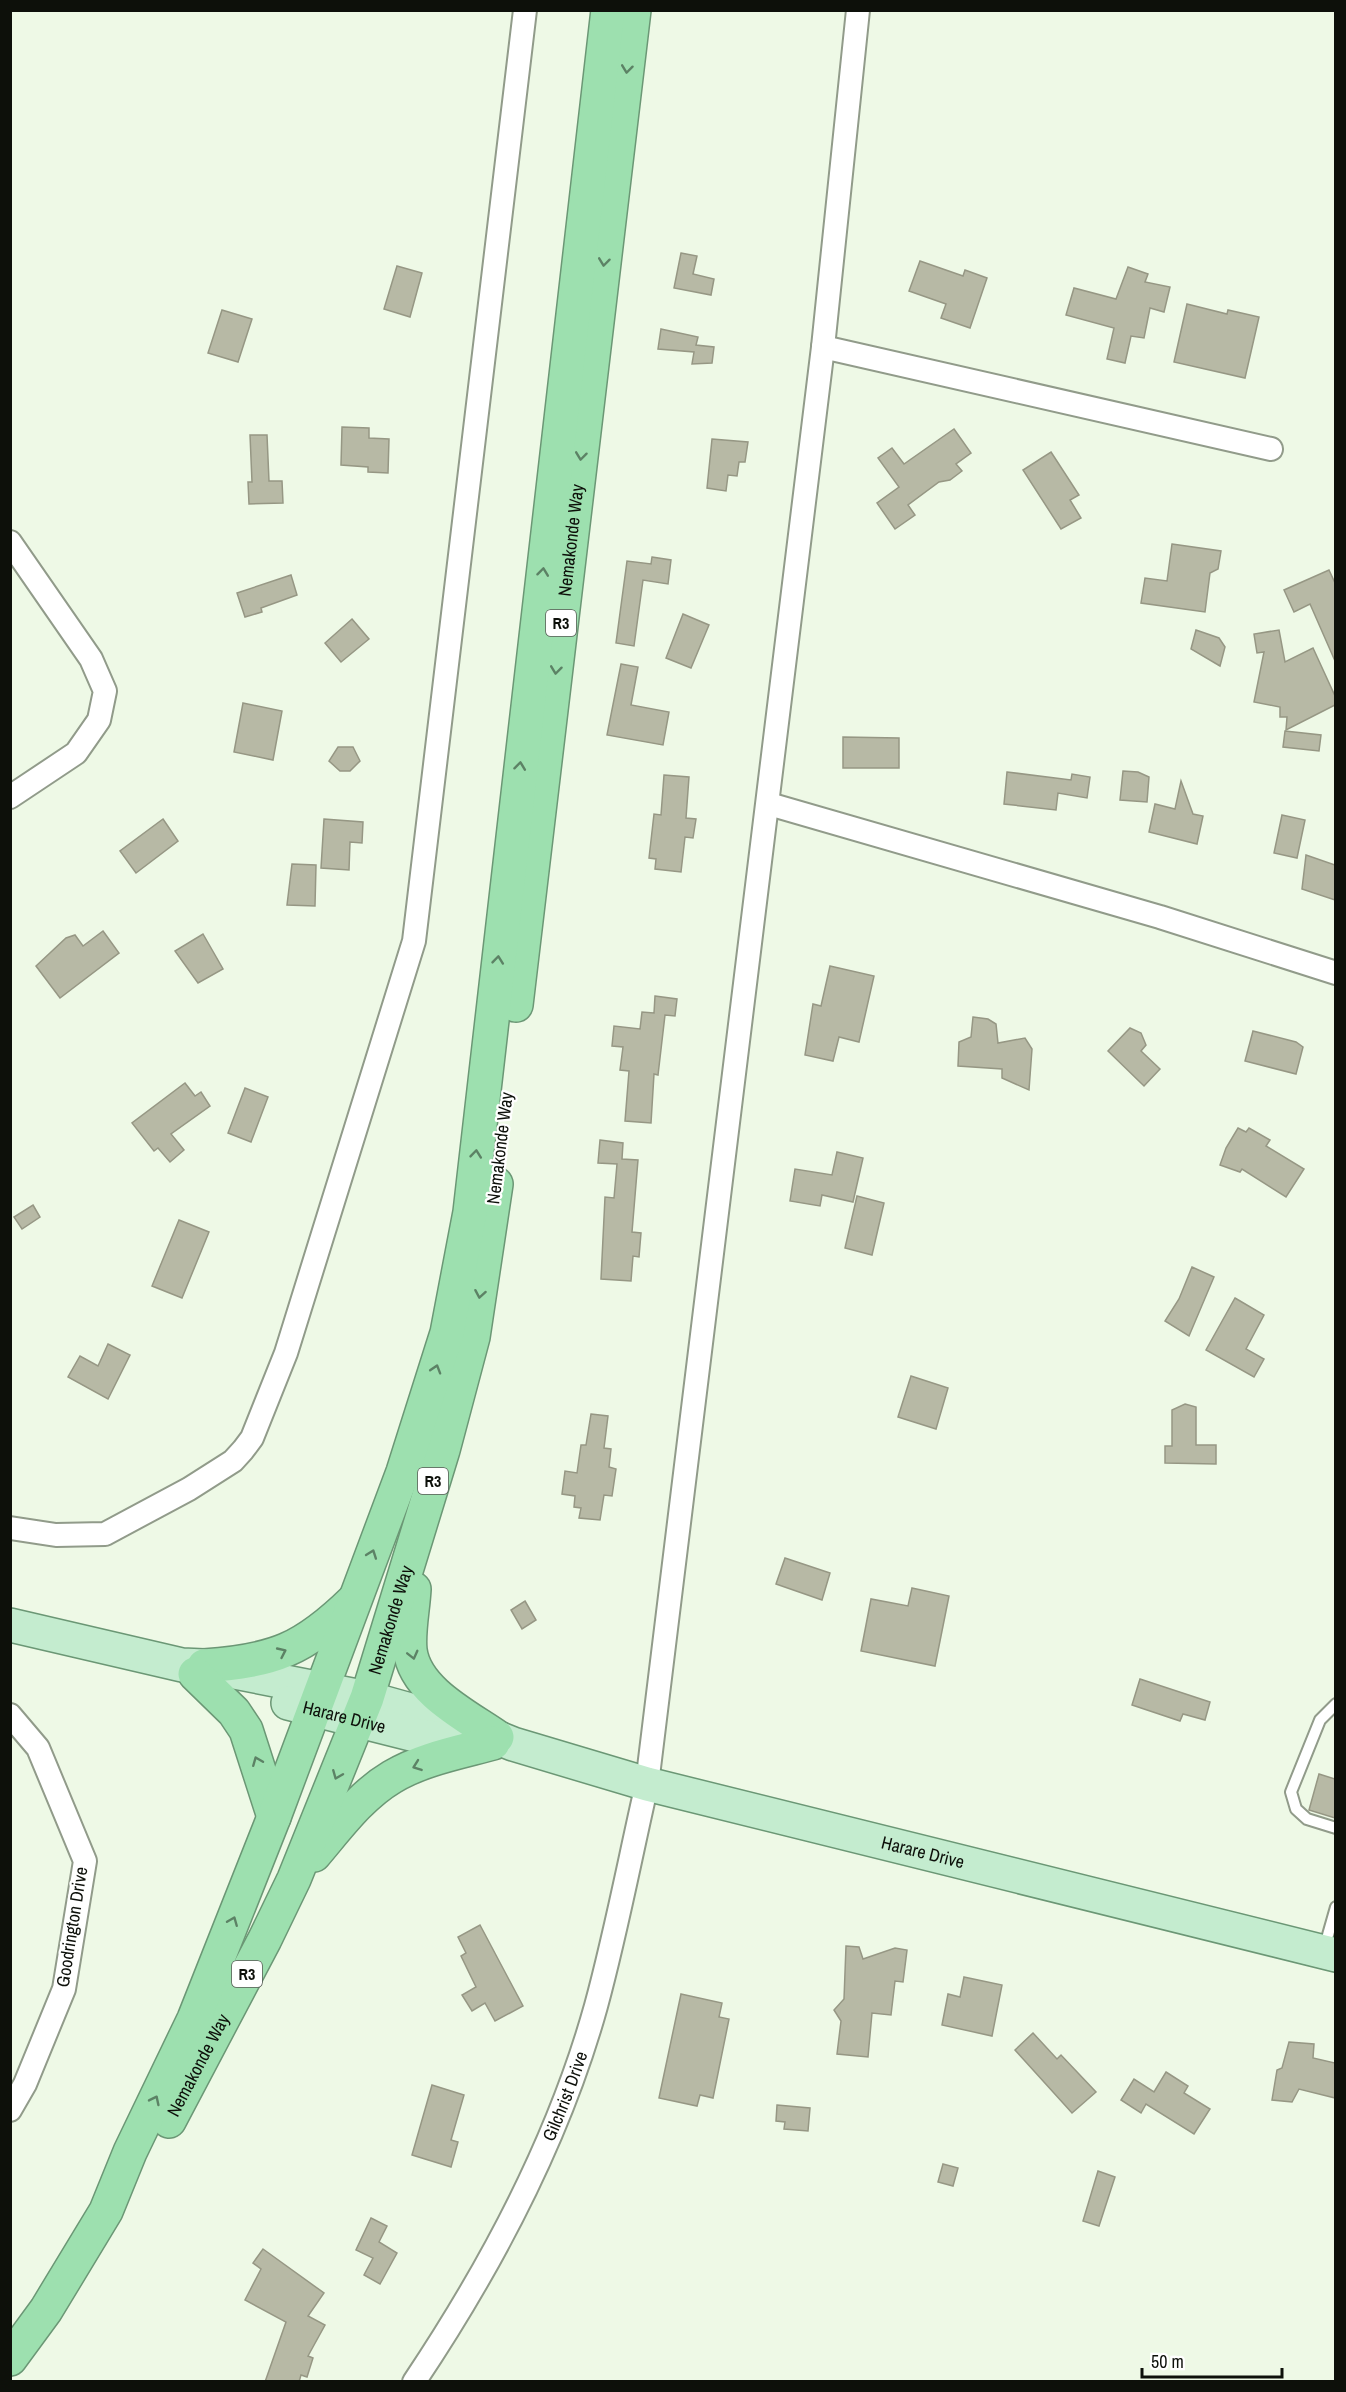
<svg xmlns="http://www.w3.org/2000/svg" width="1346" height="2392" font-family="'Archivo Narrow',sans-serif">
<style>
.building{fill:#b7b9a5;stroke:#969784;stroke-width:1.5}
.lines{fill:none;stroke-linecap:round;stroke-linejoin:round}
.lane-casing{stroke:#919b8a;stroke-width:14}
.street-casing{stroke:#919b8a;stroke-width:26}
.primary-casing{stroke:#6b9775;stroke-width:36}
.highway-casing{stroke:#6b9775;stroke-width:36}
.lane{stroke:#fff;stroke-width:10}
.street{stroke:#fff;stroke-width:22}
.primary{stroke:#c4eccf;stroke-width:33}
.highway{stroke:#9de0af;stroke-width:33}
.oneway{stroke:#5c8265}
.labels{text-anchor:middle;stroke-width:4.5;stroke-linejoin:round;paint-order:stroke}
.shield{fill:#fff;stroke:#565854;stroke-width:1.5}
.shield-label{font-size:16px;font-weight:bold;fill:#0d100a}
.street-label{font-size:18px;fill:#0d100a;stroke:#fff}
</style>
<rect width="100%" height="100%" fill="#eef9e6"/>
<g class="building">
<path d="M 681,253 L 697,256 L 693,274 L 714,279 L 711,295 L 674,288 Z"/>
<path d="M 920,261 L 963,276 L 965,270 L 987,278 L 970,328 L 941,318 L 946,304 L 909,291 Z"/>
<path d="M 397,266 L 422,273 L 410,317 L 384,309 Z"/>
<path d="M 1128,267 L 1148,274 L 1145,282 L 1170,287 L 1164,312 L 1150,308 L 1144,338 L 1131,336 L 1125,363 L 1107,359 L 1114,328 L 1066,315 L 1074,288 L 1116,299 Z"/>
<path d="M 1187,304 L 1227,314 L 1228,310 L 1259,317 L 1245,378 L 1174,362 Z"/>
<path d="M 222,310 L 252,319 L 238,362 L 208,353 Z"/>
<path d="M 661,329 L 698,337 L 696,345 L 714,347 L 712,363 L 692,364 L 694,352 L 658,349 Z"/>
<path d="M 342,427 L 369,428 L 369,438 L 389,439 L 388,473 L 368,472 L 368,467 L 341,465 Z"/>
<path d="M 954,429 L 971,453 L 956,464 L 962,471 L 950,480 L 939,482 L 908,505 L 915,515 L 895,529 L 877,503 L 899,487 L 878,458 L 892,448 L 904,464 Z"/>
<path d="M 250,435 L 267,435 L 269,481 L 282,481 L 283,503 L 249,504 L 248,482 L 252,482 Z"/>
<path d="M 712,439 L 748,442 L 745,462 L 739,462 L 737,476 L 728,475 L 726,491 L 707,488 Z"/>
<path d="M 1051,452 L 1079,495 L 1070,500 L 1081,518 L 1061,529 L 1023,470 Z"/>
<path d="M 1172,544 L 1221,551 L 1218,569 L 1210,573 L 1205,612 L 1141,603 L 1145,578 L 1167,581 Z"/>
<path d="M 652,557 L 671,560 L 668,584 L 643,580 L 634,646 L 616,643 L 627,561 L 651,564 Z"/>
<path d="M 1329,570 L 1335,583 L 1335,661 L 1310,604 L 1294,612 L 1284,590 Z"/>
<path d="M 291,575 L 297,595 L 261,608 L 262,612 L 245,617 L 237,593 Z"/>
<path d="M 683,614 L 709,625 L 691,668 L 666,658 Z"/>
<path d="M 352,619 L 369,639 L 341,662 L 325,643 Z"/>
<path d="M 1196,630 L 1219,638 L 1225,647 L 1220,666 L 1191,649 Z"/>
<path d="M 1279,630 L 1285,662 L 1313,648 L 1335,696 L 1335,705 L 1286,730 L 1287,717 L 1280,717 L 1280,707 L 1254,702 L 1264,652 L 1257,653 L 1254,634 Z"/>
<path d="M 621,664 L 638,667 L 631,705 L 669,712 L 663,745 L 607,735 Z"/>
<path d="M 243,703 L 282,711 L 273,760 L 234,752 Z"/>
<path d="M 1285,731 L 1321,735 L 1319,751 L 1283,747 Z"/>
<path d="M 843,737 L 899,738 L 899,768 L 843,768 Z"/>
<path d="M 338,747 L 353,747 L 360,761 L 350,771 L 340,771 L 329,761 Z"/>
<path d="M 1123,771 L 1138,772 L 1149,777 L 1147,802 L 1120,800 Z"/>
<path d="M 1007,772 L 1071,780 L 1072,774 L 1090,777 L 1087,798 L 1058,793 L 1056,810 L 1004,804 Z"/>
<path d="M 664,775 L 689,777 L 686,818 L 696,819 L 693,838 L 685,837 L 681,872 L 655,869 L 656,859 L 649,858 L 654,814 L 661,815 Z"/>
<path d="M 1181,781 L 1193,814 L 1203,816 L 1197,844 L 1149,832 L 1155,804 L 1175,809 Z"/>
<path d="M 1282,815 L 1305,820 L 1297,858 L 1274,853 Z"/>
<path d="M 163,819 L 178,841 L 136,873 L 120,851 Z"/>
<path d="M 324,819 L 363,822 L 362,843 L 350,842 L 349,870 L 321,868 Z"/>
<path d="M 1306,855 L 1335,865 L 1335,900 L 1302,889 Z"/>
<path d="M 292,864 L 316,865 L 315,906 L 287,905 Z"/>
<path d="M 103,931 L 119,953 L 60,998 L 36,966 L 66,938 L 75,935 L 83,946 Z"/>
<path d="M 203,934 L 223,969 L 198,983 L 175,951 Z"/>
<path d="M 830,966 L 874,976 L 859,1042 L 839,1037 L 833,1061 L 805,1055 L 813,1004 L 821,1006 Z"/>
<path d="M 655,996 L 677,999 L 675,1016 L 665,1015 L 658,1075 L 654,1074 L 651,1123 L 625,1121 L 629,1071 L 620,1070 L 623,1047 L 612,1046 L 614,1026 L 640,1029 L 642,1012 L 654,1013 Z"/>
<path d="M 973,1017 L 988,1019 L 996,1024 L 998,1043 L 1025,1038 L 1032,1049 L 1029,1090 L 1002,1078 L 1002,1069 L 958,1066 L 959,1042 L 971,1037 Z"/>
<path d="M 1130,1028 L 1141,1033 L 1146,1045 L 1141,1051 L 1160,1069 L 1144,1086 L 1108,1051 Z"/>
<path d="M 1253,1031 L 1296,1042 L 1303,1047 L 1296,1074 L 1245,1061 Z"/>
<path d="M 185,1083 L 195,1096 L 201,1092 L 210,1106 L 171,1134 L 184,1150 L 170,1162 L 158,1148 L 154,1151 L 132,1123 Z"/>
<path d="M 245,1088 L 268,1097 L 251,1142 L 228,1133 Z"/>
<path d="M 1238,1128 L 1246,1132 L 1249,1128 L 1270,1140 L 1266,1146 L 1304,1169 L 1286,1197 L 1242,1169 L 1240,1172 L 1220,1165 L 1226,1148 Z"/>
<path d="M 600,1140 L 623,1143 L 622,1159 L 638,1160 L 632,1232 L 641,1233 L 639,1257 L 633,1256 L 631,1281 L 601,1279 L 605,1197 L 614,1198 L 617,1164 L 598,1163 Z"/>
<path d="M 837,1152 L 863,1158 L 853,1202 L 822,1195 L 820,1206 L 790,1201 L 795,1169 L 832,1175 Z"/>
<path d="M 857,1196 L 884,1203 L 872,1255 L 845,1248 Z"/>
<path d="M 33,1205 L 40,1217 L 22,1229 L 14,1217 Z"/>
<path d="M 179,1220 L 209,1232 L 182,1298 L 152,1286 Z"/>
<path d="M 1192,1267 L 1214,1277 L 1189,1336 L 1165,1321 L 1179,1299 Z"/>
<path d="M 1235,1298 L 1264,1315 L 1246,1349 L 1264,1359 L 1254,1377 L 1206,1350 Z"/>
<path d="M 108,1344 L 130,1355 L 108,1399 L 68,1377 L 80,1356 L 98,1366 Z"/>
<path d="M 911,1376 L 948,1388 L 936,1429 L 898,1417 Z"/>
<path d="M 1185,1404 L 1196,1407 L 1196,1445 L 1216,1445 L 1216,1464 L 1165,1463 L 1165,1446 L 1172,1446 L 1172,1410 Z"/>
<path d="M 591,1414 L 608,1416 L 604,1448 L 611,1449 L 609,1467 L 616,1469 L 612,1496 L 604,1495 L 600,1520 L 579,1518 L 581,1508 L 574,1507 L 575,1496 L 562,1494 L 565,1471 L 577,1473 L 581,1445 L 586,1445 Z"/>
<path d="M 785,1558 L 830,1573 L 822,1600 L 776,1584 Z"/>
<path d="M 912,1588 L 949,1596 L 935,1666 L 861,1651 L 871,1599 L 908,1606 Z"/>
<path d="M 525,1601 L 536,1620 L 522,1629 L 511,1610 Z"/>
<path d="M 1140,1679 L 1210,1702 L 1205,1720 L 1183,1714 L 1180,1721 L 1132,1705 Z"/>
<path d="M 1319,1774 L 1335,1779 L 1335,1818 L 1309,1810 Z"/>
<path d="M 480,1925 L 523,2006 L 495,2021 L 485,2003 L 472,2011 L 462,1995 L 476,1987 L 461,1956 L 466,1953 L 458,1937 Z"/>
<path d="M 846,1946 L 859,1947 L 863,1959 L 895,1948 L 907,1950 L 903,1982 L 895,1981 L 891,2015 L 872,2013 L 868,2057 L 837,2054 L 841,2021 L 834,2010 L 844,1999 Z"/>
<path d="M 964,1977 L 1002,1985 L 992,2036 L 942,2025 L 948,1994 L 960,1997 Z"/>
<path d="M 681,1994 L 722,2003 L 719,2017 L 729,2019 L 713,2098 L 700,2095 L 697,2106 L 659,2098 Z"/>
<path d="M 1033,2033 L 1057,2059 L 1061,2055 L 1096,2092 L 1072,2113 L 1015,2050 Z"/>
<path d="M 1289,2042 L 1314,2044 L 1313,2058 L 1335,2063 L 1335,2098 L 1299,2089 L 1292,2102 L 1272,2100 L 1277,2070 L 1282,2068 Z"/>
<path d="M 1166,2072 L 1188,2086 L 1184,2093 L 1210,2109 L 1194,2134 L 1146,2104 L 1141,2113 L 1121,2100 L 1134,2079 L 1154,2092 Z"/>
<path d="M 432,2085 L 464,2095 L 451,2140 L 458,2142 L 451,2167 L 412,2155 Z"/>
<path d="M 777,2105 L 810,2108 L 808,2131 L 784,2129 L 785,2122 L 776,2121 Z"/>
<path d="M 943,2164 L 958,2168 L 953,2186 L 938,2182 Z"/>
<path d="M 1098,2171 L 1115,2177 L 1099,2226 L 1083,2221 Z"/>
<path d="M 371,2218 L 387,2226 L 379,2242 L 397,2253 L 380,2284 L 364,2275 L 373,2258 L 356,2250 Z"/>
<path d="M 263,2249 L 324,2293 L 308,2316 L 325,2325 L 308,2356 L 313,2358 L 307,2377 L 301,2375 L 299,2382 L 265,2382 L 286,2322 L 245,2300 L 261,2269 L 253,2263 Z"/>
</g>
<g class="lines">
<g class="lane-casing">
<g id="lane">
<path d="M 1336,1704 L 1320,1720 L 1291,1792 L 1296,1809 L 1307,1819 L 1336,1828"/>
<path d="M 1324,1949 L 1336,1907"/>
</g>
</g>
<g class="street-casing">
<g id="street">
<path d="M 823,347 L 1271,449"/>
<path d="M 10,542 L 91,659 L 105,691 L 99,720 L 76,753 L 10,797"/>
<path d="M 769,804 L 1160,917 L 1336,973"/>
<path d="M 10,1528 L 56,1535 L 105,1534 L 189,1489 L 233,1461 L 243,1450 L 252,1438 L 286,1353 L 414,941 L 525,10"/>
<path d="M 10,1715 L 38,1748 L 85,1861 L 64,1989 L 25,2084 L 10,2110"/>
<path id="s1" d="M 414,2382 C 491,2267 559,2139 596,2006 C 616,1933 630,1858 647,1784 L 823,347 L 858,10"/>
</g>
</g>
<g class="primary-casing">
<g id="primary">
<path id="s2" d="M 10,1625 L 182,1665 L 204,1666 L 367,1698 L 471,1727 L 513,1744 L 647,1784 L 1336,1955"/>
<path id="s3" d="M 288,1703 L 415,1735 L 457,1741"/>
</g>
</g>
<g class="highway-casing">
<g id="highway">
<path id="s4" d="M 516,1005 L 634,10"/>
<path d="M 414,1589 C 413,1609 408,1631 410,1650 C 415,1691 467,1716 497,1737"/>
<path d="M 204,1666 C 274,1661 303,1650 354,1600"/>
<path d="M 195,1674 L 234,1712 L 246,1730 L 274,1817"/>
<path d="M 314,1855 C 338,1827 360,1796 392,1777 C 422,1759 460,1752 493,1743"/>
<path id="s5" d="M 169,2121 L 265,1939 L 294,1879 L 367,1698 L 443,1450 L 473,1337 L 496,1184"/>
<path d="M 10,2359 L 46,2310 L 106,2211 L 130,2152 L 194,2019 L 274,1817 L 403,1472 L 447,1333 L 470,1212 L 608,10"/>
</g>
</g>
<use href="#lane" class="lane"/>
<use href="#street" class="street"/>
<use href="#primary" class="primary"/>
<use href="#highway" class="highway"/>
</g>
<defs><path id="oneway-chevron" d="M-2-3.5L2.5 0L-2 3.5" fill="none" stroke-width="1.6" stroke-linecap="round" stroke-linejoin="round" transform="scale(1.5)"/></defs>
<g class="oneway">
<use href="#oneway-chevron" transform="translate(627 69) rotate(97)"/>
<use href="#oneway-chevron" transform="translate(604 262) rotate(97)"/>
<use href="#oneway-chevron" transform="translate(581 456) rotate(97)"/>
<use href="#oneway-chevron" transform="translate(543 572) rotate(-83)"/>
<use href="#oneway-chevron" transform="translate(556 670) rotate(97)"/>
<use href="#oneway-chevron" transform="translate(520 766) rotate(-83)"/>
<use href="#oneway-chevron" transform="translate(498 960) rotate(-84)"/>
<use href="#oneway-chevron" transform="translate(476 1154) rotate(-84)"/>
<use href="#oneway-chevron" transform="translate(480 1294) rotate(100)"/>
<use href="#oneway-chevron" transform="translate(436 1369) rotate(-73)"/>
<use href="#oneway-chevron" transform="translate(372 1554) rotate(-70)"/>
<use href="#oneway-chevron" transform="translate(282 1652) rotate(-25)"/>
<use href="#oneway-chevron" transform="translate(413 1655) rotate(76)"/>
<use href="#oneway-chevron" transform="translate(257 1761) rotate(-112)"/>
<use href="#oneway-chevron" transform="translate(417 1766) rotate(160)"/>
<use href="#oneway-chevron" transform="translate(337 1775) rotate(112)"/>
<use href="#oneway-chevron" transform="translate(233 1921) rotate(-68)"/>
<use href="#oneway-chevron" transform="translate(155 2100) rotate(-64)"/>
</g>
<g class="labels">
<g class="shield">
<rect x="546" y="610" width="30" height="26" rx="4.5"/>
<rect x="418" y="1468" width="30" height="26" rx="4.5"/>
<rect x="232" y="1961" width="30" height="26" rx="4.5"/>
</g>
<g class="shield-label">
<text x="561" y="629">R3</text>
<text x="433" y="1487">R3</text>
<text x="247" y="1980">R3</text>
</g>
<g class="street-label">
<text dy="6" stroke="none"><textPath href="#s4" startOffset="468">Nemakonde Way</textPath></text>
<text transform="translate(500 1148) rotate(-83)" y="6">Nemakonde Way</text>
<text dy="6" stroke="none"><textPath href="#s5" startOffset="549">Nemakonde Way</textPath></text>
<text dy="6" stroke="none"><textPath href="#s3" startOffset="58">Harare Drive</textPath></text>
<text dy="6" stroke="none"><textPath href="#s2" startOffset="942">Harare Drive</textPath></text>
<text transform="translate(72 1927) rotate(-81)" y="6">Goodrington Drive</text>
<text dy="6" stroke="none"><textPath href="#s5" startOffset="63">Nemakonde Way</textPath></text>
<text dy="6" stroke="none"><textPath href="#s1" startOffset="324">Gilchrist Drive</textPath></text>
</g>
</g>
<rect width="1346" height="2392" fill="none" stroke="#0d100a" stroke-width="24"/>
<path d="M1142 2368v9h140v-9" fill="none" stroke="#0d100a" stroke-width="3"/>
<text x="1151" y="2368" font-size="18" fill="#0d100a" stroke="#ffffff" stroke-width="4.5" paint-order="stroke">50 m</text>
</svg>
